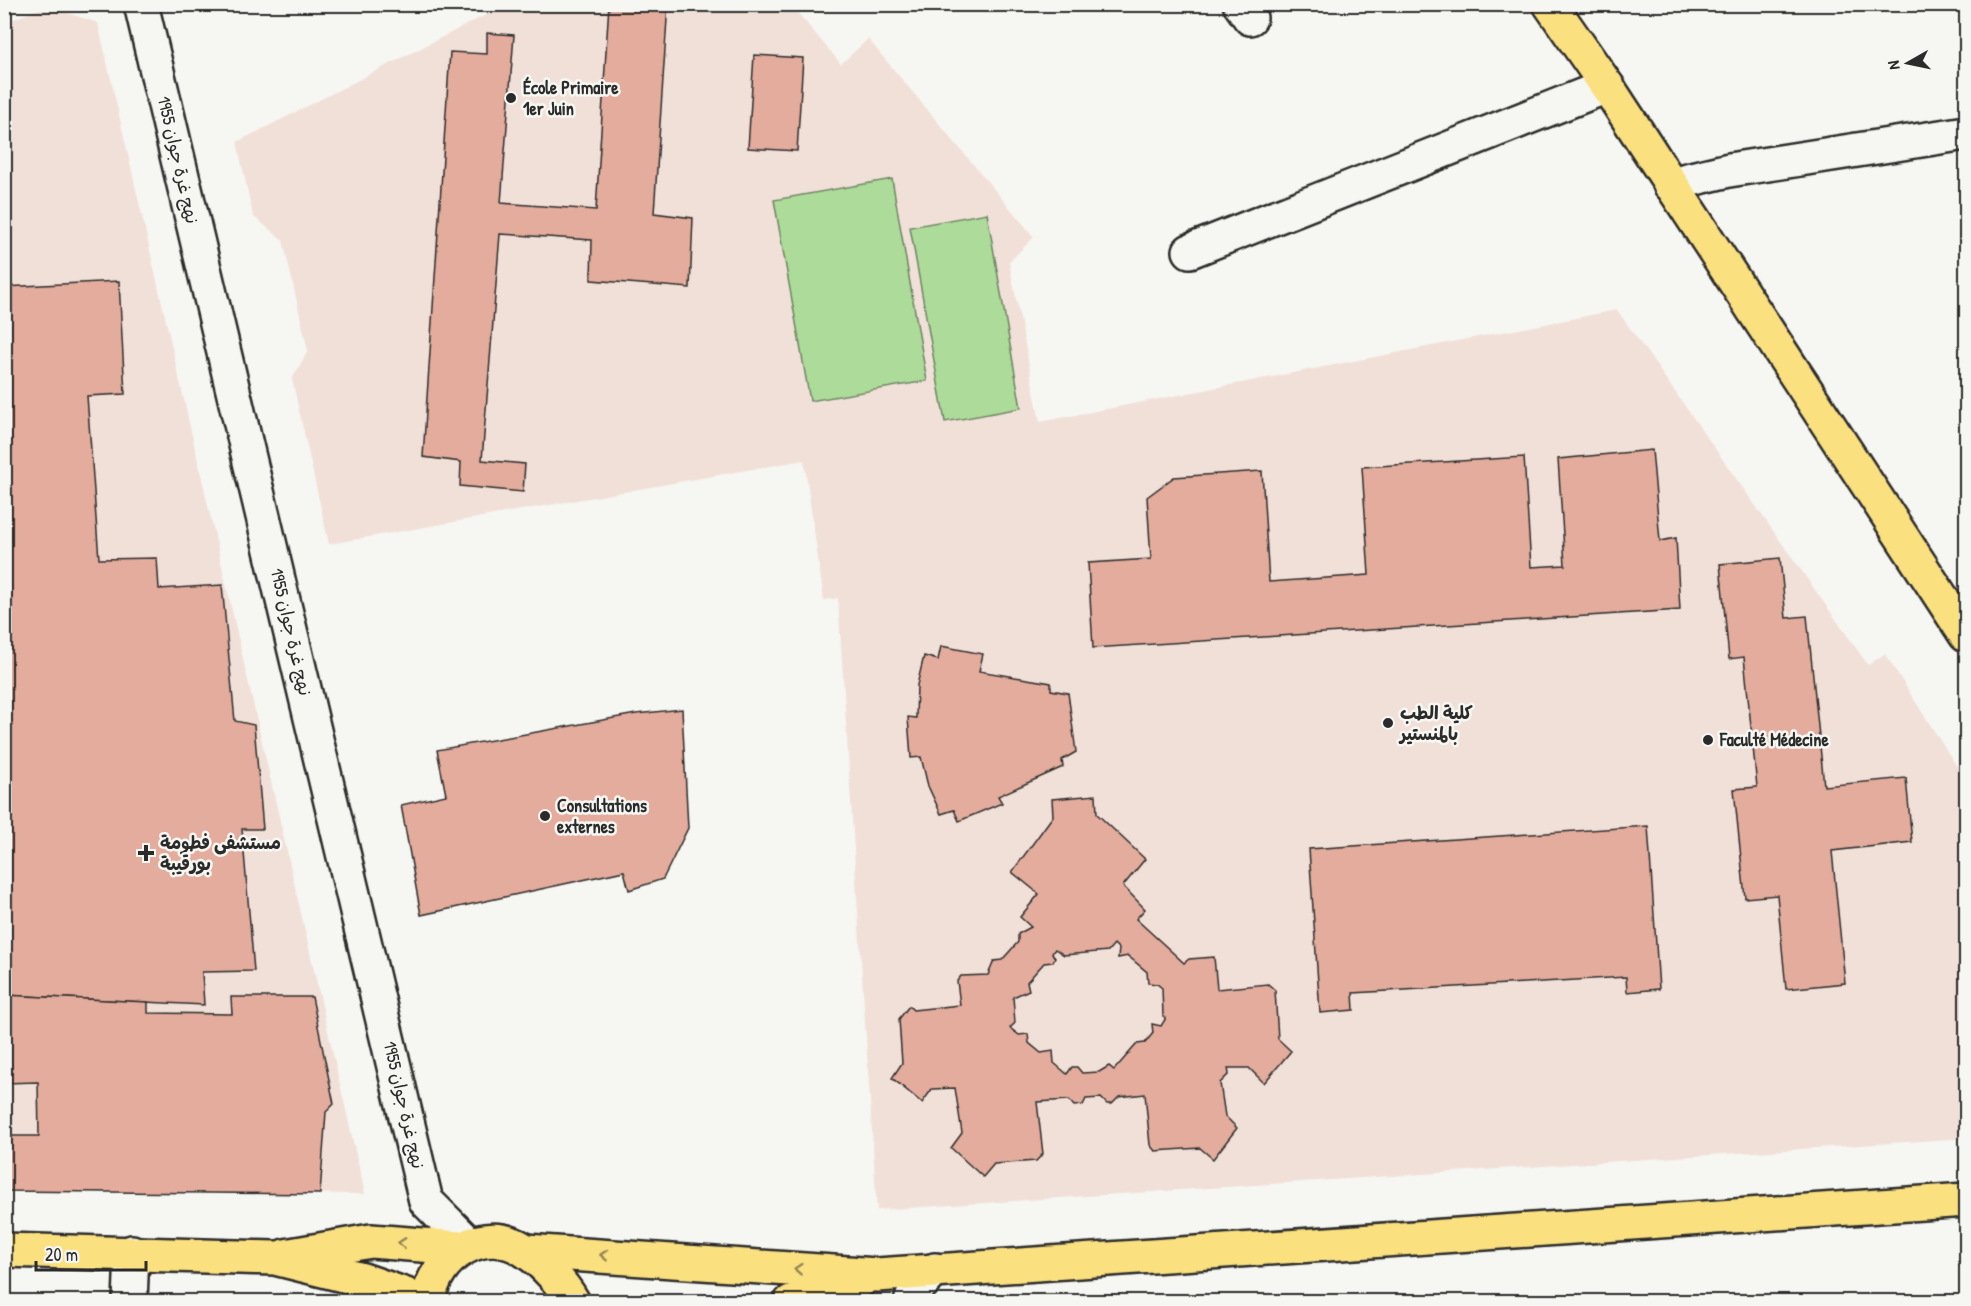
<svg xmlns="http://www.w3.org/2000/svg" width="1971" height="1306" font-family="'Patrick Hand','Playpen Sans Arabic',sans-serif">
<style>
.built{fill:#f1e0d8}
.green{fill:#acdb9a;stroke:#6c8362;stroke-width:1.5}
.building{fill:#e4ac9c;stroke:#2b2b2b;stroke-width:1.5;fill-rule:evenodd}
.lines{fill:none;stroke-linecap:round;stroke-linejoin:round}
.minor-casing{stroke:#2b2b2b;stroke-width:38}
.major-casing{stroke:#2b2b2b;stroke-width:38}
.minor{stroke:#f6f6f2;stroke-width:33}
.major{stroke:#fbe080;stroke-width:33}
.oneway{stroke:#938656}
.poi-dot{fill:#2b2b2b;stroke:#f6f6f2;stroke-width:2}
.labels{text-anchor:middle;stroke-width:5;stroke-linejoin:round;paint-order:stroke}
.poi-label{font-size:18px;font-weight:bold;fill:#2b2b2b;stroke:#f6f6f2;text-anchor:start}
.street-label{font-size:18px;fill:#2b2b2b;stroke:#f6f6f2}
</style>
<rect width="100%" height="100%" fill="#f6f6f2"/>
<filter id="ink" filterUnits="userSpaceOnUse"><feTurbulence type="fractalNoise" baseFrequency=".0167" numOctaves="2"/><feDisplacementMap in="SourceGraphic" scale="12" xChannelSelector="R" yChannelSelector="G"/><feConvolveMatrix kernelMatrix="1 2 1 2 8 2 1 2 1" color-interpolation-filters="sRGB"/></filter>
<g filter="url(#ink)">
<g class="built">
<path d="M 505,5 L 791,5 L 841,64 L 868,39 L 1034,237 L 1009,262 L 1040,422 L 1617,310 L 1868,665 L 1885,654 L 1966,781 L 1966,1138 L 877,1210 L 838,598 L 824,600 L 804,460 L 329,544 L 292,379 L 308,351 L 283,240 L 253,216 L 237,142 Z"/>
<path d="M 46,6 L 98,23 L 365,1194 L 5,1191 L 4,23 Z"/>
</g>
<g class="green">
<path d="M 892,179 L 927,381 L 810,401 L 774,200 Z"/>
<path d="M 987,213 L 1021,408 L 945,422 L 910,227 Z"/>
</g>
<g class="building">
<path d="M 609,4 L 668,4 L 654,213 L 693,218 L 690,288 L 591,280 L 592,240 L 500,234 L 482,460 L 525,464 L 523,492 L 460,486 L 461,462 L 423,457 L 450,52 L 487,54 L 487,33 L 514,35 L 501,203 L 596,210 Z"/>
<path d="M 754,55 L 803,58 L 797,151 L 748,148 Z"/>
<path d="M 119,281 L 125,394 L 87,396 L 99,559 L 157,558 L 159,589 L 222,585 L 235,721 L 254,725 L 263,829 L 242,829 L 254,971 L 202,972 L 204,1005 L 4,995 L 4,287 Z"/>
<path d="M 1652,450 L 1660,541 L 1676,538 L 1680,610 L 1093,648 L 1088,563 L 1151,559 L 1147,497 L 1174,477 L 1262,471 L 1269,582 L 1369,575 L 1362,467 L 1524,457 L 1531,567 L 1565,565 L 1558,459 Z"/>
<path d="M 1780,558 L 1786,618 L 1807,616 L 1824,786 L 1906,778 L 1912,842 L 1832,851 L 1845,983 L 1786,989 L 1777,895 L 1745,898 L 1734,789 L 1757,787 L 1744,657 L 1729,659 L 1720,564 Z"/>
<path d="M 941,646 L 983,654 L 979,671 L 1051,683 L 1051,690 L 1068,693 L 1076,752 L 1062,760 L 1063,767 L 998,796 L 1002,803 L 959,821 L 954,810 L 941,814 L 928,786 L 921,757 L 911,758 L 908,717 L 916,718 L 917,685 L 924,656 L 938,660 Z"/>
<path d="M 682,709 L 688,828 L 663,879 L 629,890 L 624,871 L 421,915 L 401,805 L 446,795 L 437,750 L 636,714 Z"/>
<path d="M 1096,795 L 1097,814 L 1145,859 L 1123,886 L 1145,909 L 1136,919 L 1184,963 L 1189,959 L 1214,957 L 1217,989 L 1268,984 L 1275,990 L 1278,1039 L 1291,1051 L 1264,1083 L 1249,1068 L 1228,1068 L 1229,1074 L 1220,1083 L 1225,1116 L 1237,1128 L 1213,1159 L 1200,1148 L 1155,1151 L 1150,1145 L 1145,1094 L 1119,1097 L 1112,1104 L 1107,1104 L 1101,1098 L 1086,1099 L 1083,1105 L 1074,1106 L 1069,1100 L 1037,1102 L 1043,1154 L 1036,1161 L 994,1164 L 983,1177 L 951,1148 L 962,1133 L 955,1088 L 932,1089 L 922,1103 L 892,1078 L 902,1063 L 899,1019 L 909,1006 L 913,1010 L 960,1005 L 957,981 L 961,976 L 988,975 L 994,961 L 1002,960 L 1018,942 L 1018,934 L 1031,927 L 1020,917 L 1039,894 L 1012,872 L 1053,816 L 1052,799 ZM 1114,944 L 1119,949 L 1118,958 L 1128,956 L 1147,972 L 1148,983 L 1157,984 L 1162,988 L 1163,1016 L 1166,1018 L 1161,1026 L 1152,1024 L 1153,1033 L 1145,1043 L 1137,1044 L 1114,1070 L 1109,1066 L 1099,1072 L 1082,1073 L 1077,1067 L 1072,1067 L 1067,1074 L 1054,1063 L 1053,1051 L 1041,1053 L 1029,1043 L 1028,1034 L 1019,1035 L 1010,1028 L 1015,1023 L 1013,997 L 1029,990 L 1027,982 L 1044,963 L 1053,962 L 1055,958 L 1052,953 L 1055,949 L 1064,955 L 1108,951 Z"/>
<path d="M 1648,826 L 1659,989 L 1627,992 L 1626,977 L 1353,993 L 1354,1010 L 1320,1013 L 1309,849 Z"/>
<path d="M 4,995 L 148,1002 L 148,1013 L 232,1014 L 231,997 L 312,997 L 334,1104 L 326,1112 L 320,1194 L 4,1191 L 4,1136 L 39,1136 L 38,1082 L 4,1083 Z"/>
<path d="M 292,1297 L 350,1297 L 360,1302 L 292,1302 Z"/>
</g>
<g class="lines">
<g class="minor-casing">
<g id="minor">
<path d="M 141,4 L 426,1201 L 469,1244"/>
<path d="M 1240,4 L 1250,18"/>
<path d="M 1670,184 L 1729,170 L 1966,133"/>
<path d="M 1190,251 L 1607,86"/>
<path d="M 130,1302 L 132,1252"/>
<path d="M 911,1302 L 916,1289 L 935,1270"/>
</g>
</g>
<g class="major-casing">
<g id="major">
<path d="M 1550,4 L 1607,86 L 1966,635"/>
<path d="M 4,1250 L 275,1258 L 363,1280 L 406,1295 L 411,1302"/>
<path d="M 526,1251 L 877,1275 L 1966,1200"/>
<path d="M 285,1256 L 371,1241 L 460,1248"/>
<path d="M 428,1302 C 434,1256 484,1222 526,1251 C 544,1263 562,1283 573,1302"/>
<path d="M 791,1302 L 861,1280"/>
</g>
</g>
<use href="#minor" class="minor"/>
<use href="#major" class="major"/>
</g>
<defs><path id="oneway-chevron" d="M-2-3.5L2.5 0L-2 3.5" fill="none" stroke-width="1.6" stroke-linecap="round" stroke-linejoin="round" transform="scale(1.5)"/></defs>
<g class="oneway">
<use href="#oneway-chevron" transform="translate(402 1243) rotate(-175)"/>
<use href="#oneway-chevron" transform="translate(604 1255) rotate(-177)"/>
<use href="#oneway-chevron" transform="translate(798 1269) rotate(-176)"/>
</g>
</g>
<g class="poi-dot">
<circle cx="511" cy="98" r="6"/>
<circle cx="1388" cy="723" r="6"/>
<circle cx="1708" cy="740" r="6"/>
<circle cx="545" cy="816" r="6"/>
<path d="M143 844h6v6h6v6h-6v6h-6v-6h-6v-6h6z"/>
</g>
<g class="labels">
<g class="poi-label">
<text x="523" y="94">École Primaire<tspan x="523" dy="21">1er Juin</tspan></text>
<text x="1400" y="719">كلية الطب<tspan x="1400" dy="21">بالمنستير</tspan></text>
<text x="1720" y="746">Faculté Médecine</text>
<text x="557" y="812">Consultations<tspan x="557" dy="21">externes</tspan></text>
<text x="160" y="849">مستشفى فطومة<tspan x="160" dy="21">بورقيبة</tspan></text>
</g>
<g class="street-label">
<text transform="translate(178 160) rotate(77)" y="6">نهج غرة جوان 1955</text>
<text transform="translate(291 632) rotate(77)" y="6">نهج غرة جوان 1955</text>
<text transform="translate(404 1105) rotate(77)" y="6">نهج غرة جوان 1955</text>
</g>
</g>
<rect width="1971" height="1306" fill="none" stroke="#f6f6f2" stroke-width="24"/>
<rect x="12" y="12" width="1947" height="1282" fill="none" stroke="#2b2b2b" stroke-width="2" filter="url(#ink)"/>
<g transform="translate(1908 63) rotate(261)" stroke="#f6f6f2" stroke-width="4.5" paint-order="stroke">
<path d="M0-4.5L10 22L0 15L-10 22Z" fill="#2b2b2b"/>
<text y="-9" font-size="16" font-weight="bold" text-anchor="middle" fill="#2b2b2b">N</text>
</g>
<path d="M36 1261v9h110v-9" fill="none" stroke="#2b2b2b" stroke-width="3"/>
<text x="45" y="1261" font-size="18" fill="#2b2b2b" stroke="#f6f6f2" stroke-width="4.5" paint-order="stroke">20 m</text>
</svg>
